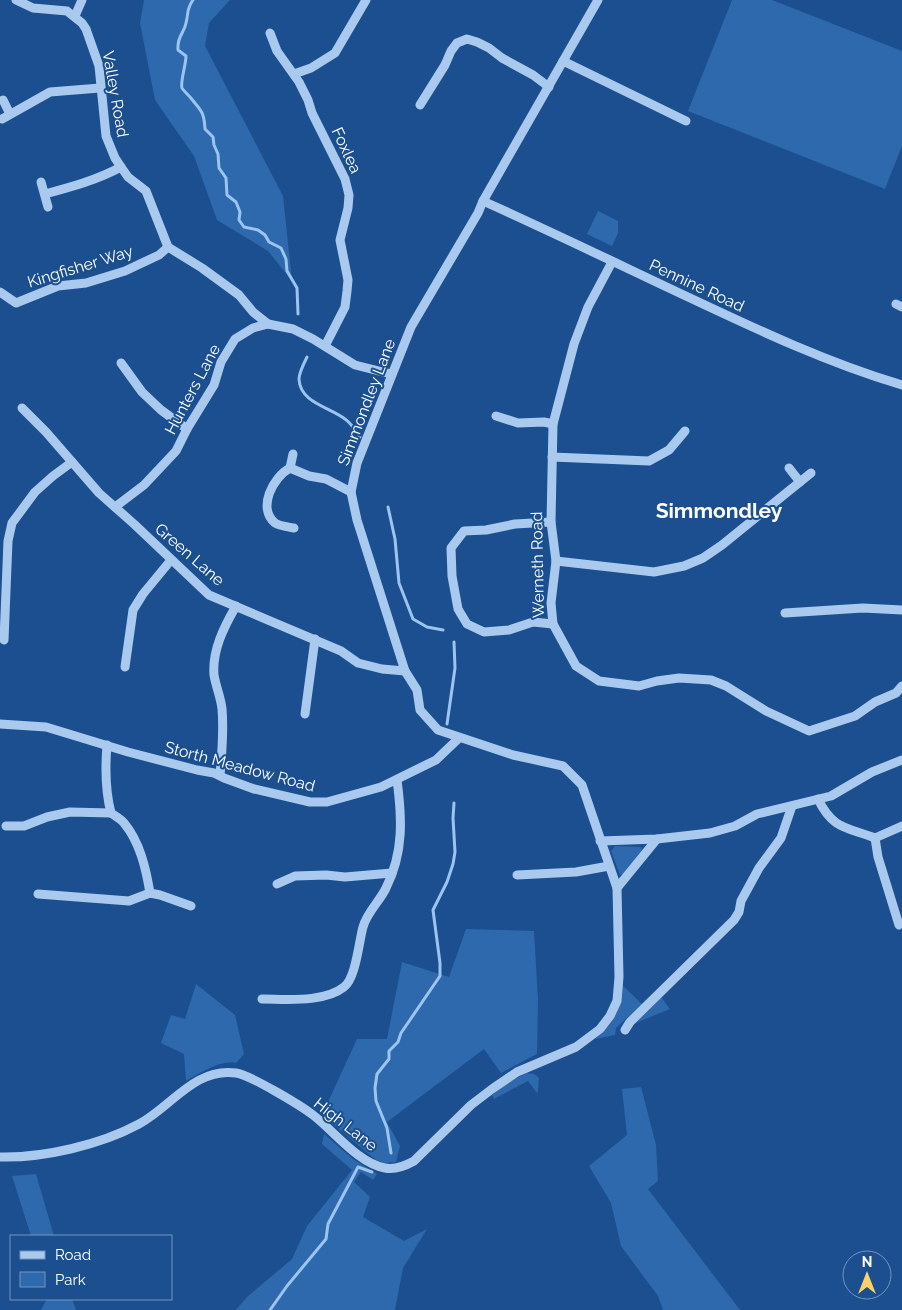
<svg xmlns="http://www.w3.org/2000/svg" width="902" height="1310" font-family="Raleway,sans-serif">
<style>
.green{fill:#2e69ad}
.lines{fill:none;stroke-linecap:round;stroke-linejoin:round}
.stream{stroke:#9cc4f0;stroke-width:3}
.minor{stroke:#a9c9ee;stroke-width:9}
.labels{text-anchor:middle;stroke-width:4;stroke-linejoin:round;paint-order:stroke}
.street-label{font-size:16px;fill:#fff;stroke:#1b4f8f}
.district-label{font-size:21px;font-weight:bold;fill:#fff;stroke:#1b4f8f}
</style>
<rect width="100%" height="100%" fill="#1b4f8f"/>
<g class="green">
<path d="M 144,0 L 230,0 L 209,23 L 205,46 L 283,196 L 292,281 L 268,251 L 217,220 L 194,156 L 155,100 L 140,23 Z"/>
<path d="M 732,0 L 772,0 L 902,51 L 902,146 L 885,189 L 688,111 Z"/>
<path d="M 598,211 L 618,221 L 618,233 L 612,246 L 587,234 Z"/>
<path d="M 615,846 L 641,847 L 642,850 L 623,874 L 620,875 L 611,851 Z"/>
<path d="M 466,929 L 534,931 L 538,999 L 537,1054 L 501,1073 L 484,1049 L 387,1122 L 400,1146 L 396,1162 L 385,1163 L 376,1160 L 322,1115 L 357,1039 L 387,1039 L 402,962 L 449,977 Z"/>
<path d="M 196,984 L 235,1015 L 244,1054 L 236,1063 C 223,1059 198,1074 186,1081 L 184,1054 L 161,1043 L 171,1015 L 185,1019 Z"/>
<path d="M 621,984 L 642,1004 L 616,1028 L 615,1035 L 595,1039 C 616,1021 620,1011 621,984 Z"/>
<path d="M 661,997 L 670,1009 L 633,1024 Z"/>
<path d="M 527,1073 L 534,1074 L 539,1078 L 538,1091 L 537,1093 L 528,1081 L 494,1099 L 492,1095 L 511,1081 Z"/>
<path d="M 641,1087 L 656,1145 L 658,1181 L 648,1189 L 740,1310 L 663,1310 L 658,1296 L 621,1246 L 611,1203 L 589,1166 L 627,1135 L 622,1089 Z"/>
<path d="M 324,1134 L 353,1159 L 377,1174 L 373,1180 L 361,1172 L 354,1182 L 370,1197 L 363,1217 L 404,1241 L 427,1229 L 403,1268 L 395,1310 L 236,1310 L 247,1297 L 292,1259 L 307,1226 L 352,1170 L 322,1144 Z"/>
<path d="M 36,1174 L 54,1236 L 31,1236 L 12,1176 Z"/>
<path d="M 47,1299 L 72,1299 L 76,1310 L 41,1310 Z"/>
</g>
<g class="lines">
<g class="stream">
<path d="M 193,0 C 186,10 189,12 186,23 C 184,34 177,36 178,50 L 186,56 C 186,65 180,82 182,88 C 184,91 188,95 190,97 C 201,111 204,111 205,129 L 213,137 L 214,145 L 218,154 L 219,168 L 226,178 L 227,195 L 236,202 L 240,212 L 239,220 L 244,227 L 258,230 L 265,235 L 269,242 L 281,248 L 286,259 L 287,271 L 297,288 L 298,314"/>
<path d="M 307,357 C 304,363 299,373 299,379 C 300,403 330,407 345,419 C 351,423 356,431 360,437"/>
<path d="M 388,507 L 395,539 L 399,583 L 413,619 L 427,627 L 443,630"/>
<path d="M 447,724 L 455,668 L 454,642"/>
<path d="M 391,1153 L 387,1128 L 376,1101 L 375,1088 L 377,1074 L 389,1059 L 389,1051 L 398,1042 L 401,1033 L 440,976 L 440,963 L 433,910 L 447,882 L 453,864 L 455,852 L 453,818 L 454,803"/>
<path d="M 270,1310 L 287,1286 L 326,1239 L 328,1224 L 358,1167 L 372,1172"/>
</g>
<g class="minor">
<path d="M 16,0 L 33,8 L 67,11 L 82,23 L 86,29 L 99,66 L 106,136 L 115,158 L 121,167 L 128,177 L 146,191 L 168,247 L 202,268 L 239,295 L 253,312 L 268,324"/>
<path d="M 75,16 L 82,0"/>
<path d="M 270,33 L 277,51 L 299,82 L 308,100 L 312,113 L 345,179 L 349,195 L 348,208 L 340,240 L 348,280 L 347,291 L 345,307 L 325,346"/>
<path d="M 563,61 L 686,121"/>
<path d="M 294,74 L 311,68 L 335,53 L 366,0"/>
<path d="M 3,100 L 10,114"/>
<path d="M 420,105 L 445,65 L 451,51 L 457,43 L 467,39 L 477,42 L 489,48 L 502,58 L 533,75 L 549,87"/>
<path d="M 2,119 L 50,92 L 100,88"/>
<path d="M 41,182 L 48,207"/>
<path d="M 45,194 C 71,187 97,180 121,167"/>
<path d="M 483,201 C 552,232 620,265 688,297 C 758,330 828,363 902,385"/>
<path d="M 612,262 L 588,307 L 574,344 L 553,424 L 551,522 L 556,561 L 551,603 L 553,624 L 576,666 L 599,681 L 639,686 L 657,681 L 679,678 L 711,680 L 726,686 L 766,711 L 809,731 L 855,716 L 875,702 L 896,693 L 902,686"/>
<path d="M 0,292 L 16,303 L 58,286 L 86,283 L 125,271 L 159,255 L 168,247"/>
<path d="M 896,304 L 902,307"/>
<path d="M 121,363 L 142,392 L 161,410 L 187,429"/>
<path d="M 22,408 L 46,432 L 99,493 L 134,524 L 209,595 L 341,651 L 358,663 L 382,669 L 405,671"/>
<path d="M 496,416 L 518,423 L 544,422 L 553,424"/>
<path d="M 552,457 L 649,461 L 669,450 L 685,431"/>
<path d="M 290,468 L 293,454"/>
<path d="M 789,468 L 800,482"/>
<path d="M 115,507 L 144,485 L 176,451 L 187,429 L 214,385 L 221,362 L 235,339 L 253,328 L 268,324 L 293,329 L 313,339 L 355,365 L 391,374"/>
<path d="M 551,522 L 515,524 L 486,530 L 464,531 L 451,548 L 452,576 L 458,609 L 467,624 L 484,632 L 509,630 L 533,622 L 553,624"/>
<path d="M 294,528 C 289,527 279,526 275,523 C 257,508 273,477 290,468 L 309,476 L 326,479 L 351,492"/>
<path d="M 556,561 L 654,572 L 684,566 L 703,558 L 722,545 L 811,473"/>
<path d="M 785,613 L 863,608 L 902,610"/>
<path d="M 4,640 L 8,541 L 12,523 L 35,492 L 53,476 L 72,462"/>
<path d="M 125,667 L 133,610 L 143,594 L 171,560"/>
<path d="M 305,714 L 315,639"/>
<path d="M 0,724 L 46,727 L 128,752 L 197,770 L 214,773 L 224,778 L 254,789 L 310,802 L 327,802 L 381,787 L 436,760 L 459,738"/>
<path d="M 107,745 C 105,769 105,790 111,813 C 115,816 121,819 124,823 C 140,842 146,869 150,893 L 160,895 L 191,906"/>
<path d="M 220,775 C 222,753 224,731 222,709 C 221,698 216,687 214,675 C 212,650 224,627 236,606"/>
<path d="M 818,799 C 833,830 847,827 875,838 L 902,826"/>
<path d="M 6,826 L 24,826 L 47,817 L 70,812 L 111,813"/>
<path d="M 875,838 L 878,857 L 899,925"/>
<path d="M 600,841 L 657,839 L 710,833 L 735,826 L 757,814 L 831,796 L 872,772 L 902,760"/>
<path d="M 517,875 L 576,872 L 609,866"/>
<path d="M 277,884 L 295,876 L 326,875 L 345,877 L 392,873"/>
<path d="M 617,888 L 657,839"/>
<path d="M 38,894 L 129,901 L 150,893"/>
<path d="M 262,999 C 286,999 324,1003 344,987 C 356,978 359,941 363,927 C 367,912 380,901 386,888 C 404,852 402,818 397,780"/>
<path d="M 625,1030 L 630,1022 L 734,920 L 739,912 L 741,901 L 759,868 L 781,838 L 792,806"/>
<path d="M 0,1157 C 44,1158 100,1145 139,1124 C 171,1107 195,1067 236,1073 C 250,1075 300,1105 313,1115 C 334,1131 358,1163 385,1168 C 395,1170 405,1166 414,1161 L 471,1105 L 492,1089 L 517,1072 L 576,1047 L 600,1029 L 610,1016 L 617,1001 L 619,977 L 617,888 L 582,785 L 563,766 L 513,755 L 438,730 L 420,710 L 417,690 L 405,671 L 357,520 L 351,492 L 357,463 L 411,327 L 478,213 L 483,201 L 598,0"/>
</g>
</g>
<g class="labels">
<g class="street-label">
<text transform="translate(116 94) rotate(80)" y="6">Valley Road</text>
<text transform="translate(347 150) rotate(65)" y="6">Foxlea</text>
<text transform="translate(80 266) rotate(-17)" y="6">Kingfisher Way</text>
<text transform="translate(697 285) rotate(25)" y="6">Pennine Road</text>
<text transform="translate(192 389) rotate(-62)" y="6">Hunters Lane</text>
<text transform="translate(366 402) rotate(-69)" y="6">Simmondley Lane</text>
<text transform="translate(190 554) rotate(41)" y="6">Green Lane</text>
<text transform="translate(537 565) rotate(-91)" y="6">Werneth Road</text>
<text transform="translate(240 766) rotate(15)" y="6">Storth Meadow Road</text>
<text transform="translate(346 1124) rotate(38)" y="6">High Lane</text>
</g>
<g class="district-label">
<text x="719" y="518">Simmondley</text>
</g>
</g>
<rect x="10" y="1235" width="162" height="65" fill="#1b4f8f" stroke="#7695bc"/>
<rect x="20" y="1251" width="25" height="8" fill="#a9c9ee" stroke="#7695bc"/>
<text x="55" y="1260" font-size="15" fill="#ffffff">Road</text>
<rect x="20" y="1272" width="25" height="15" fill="#2e69ad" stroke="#7695bc"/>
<text x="55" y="1285" font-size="15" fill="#ffffff">Park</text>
<g transform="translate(867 1275)"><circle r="24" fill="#1b4f8f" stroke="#7695bc"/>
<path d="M0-4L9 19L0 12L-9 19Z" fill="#ffd166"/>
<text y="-8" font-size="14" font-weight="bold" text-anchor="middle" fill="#ffffff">N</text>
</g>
</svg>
